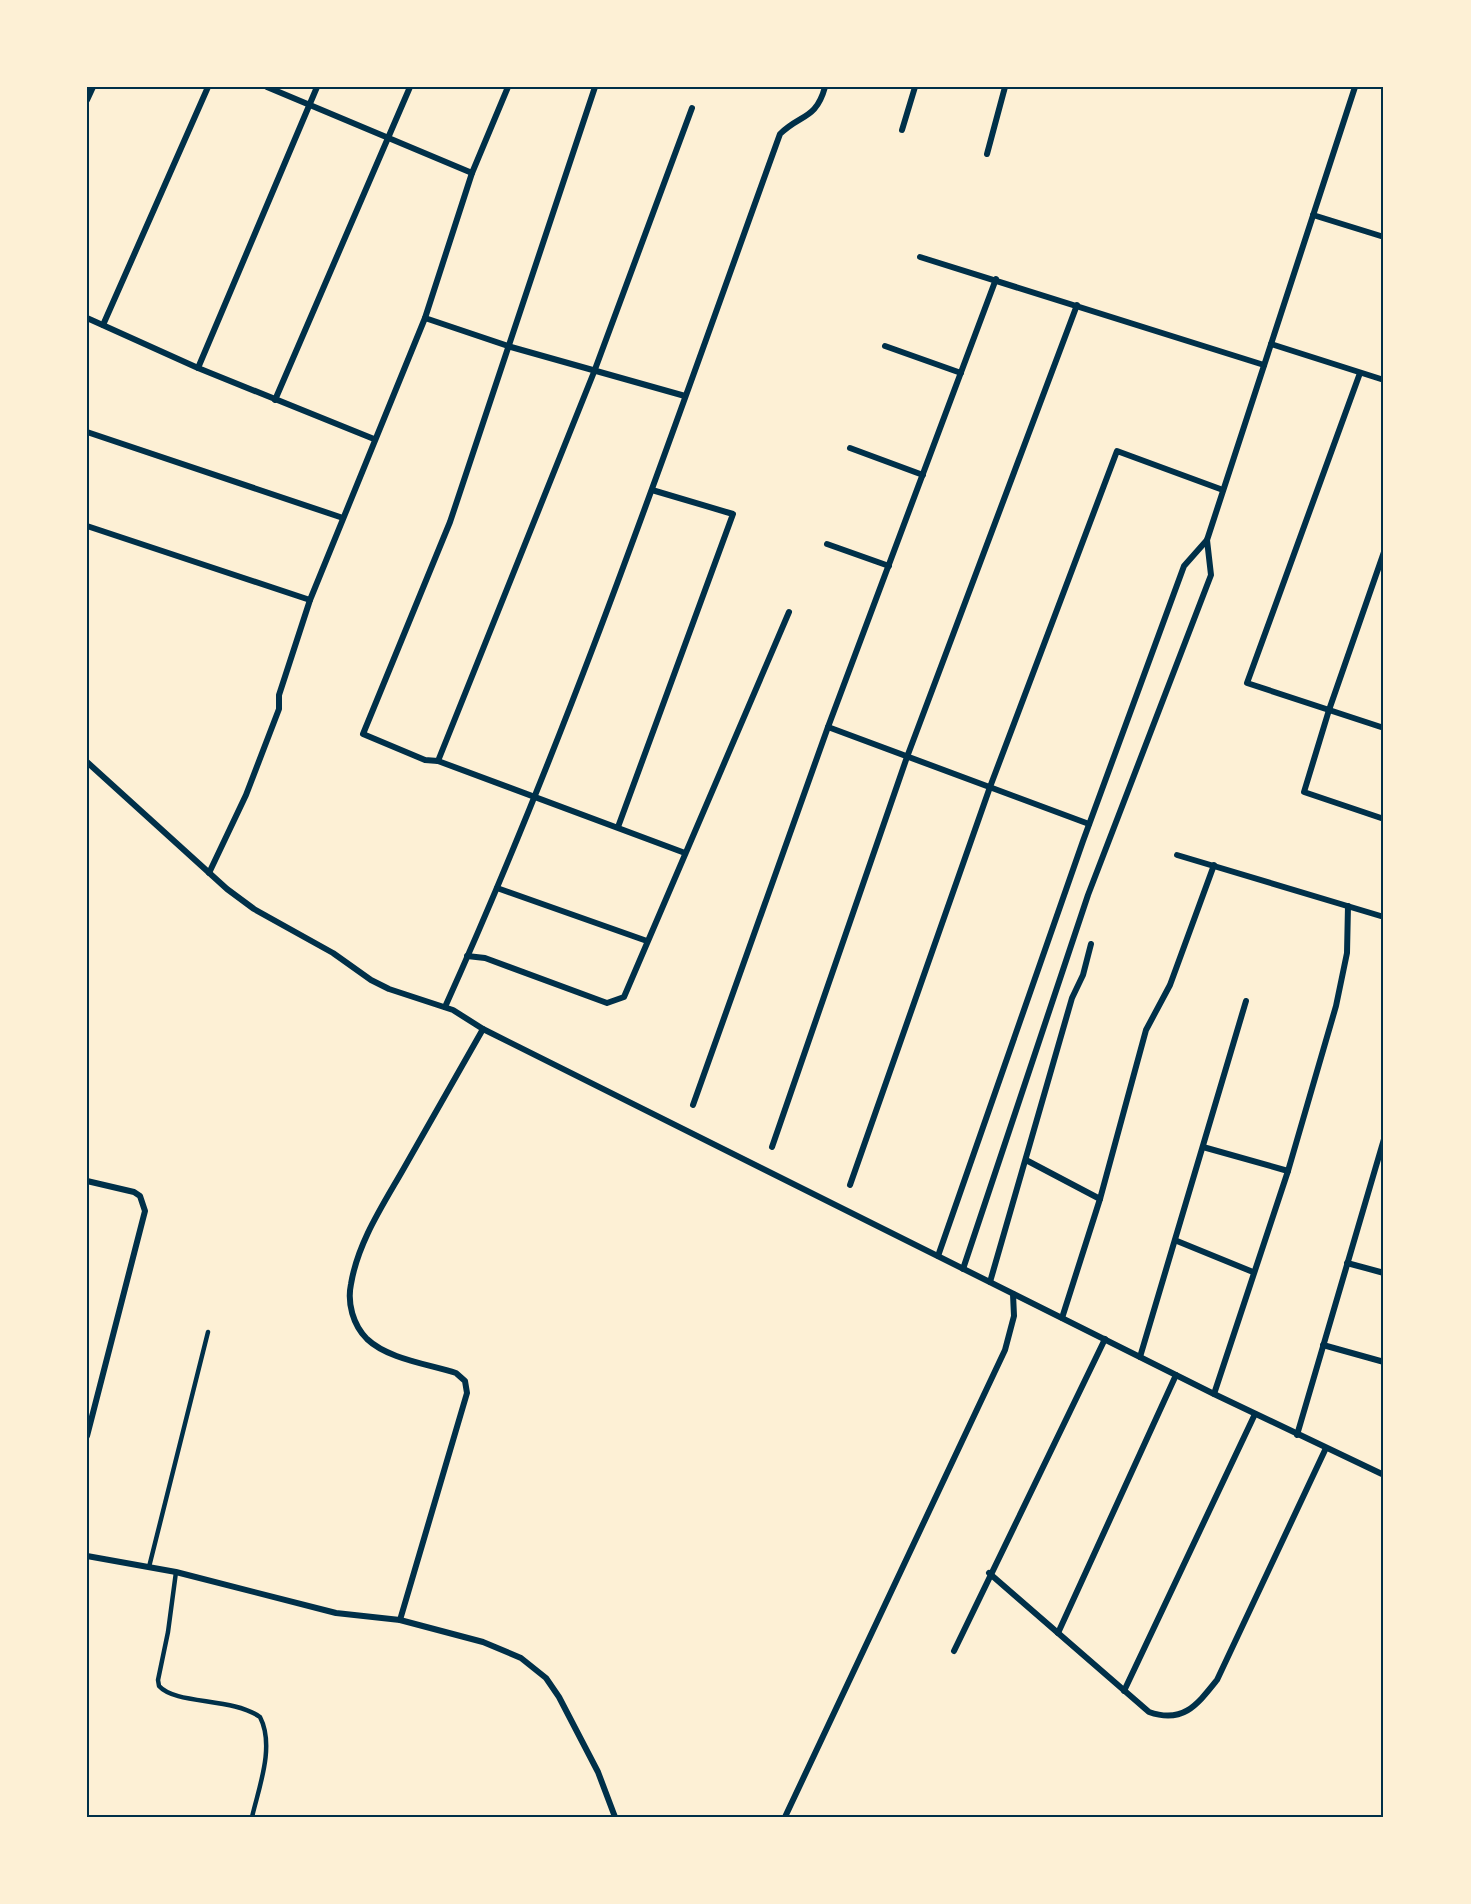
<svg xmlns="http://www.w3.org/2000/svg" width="1471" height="1904" font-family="Poppins,sans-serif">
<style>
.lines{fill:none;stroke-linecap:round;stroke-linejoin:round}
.service{stroke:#003049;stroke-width:4.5}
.minor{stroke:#003049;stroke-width:6}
.neatline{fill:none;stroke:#003049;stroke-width:2}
</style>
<rect width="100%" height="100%" fill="#fdf0d5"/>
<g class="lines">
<g class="service">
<path d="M 149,1567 L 208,1332"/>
<path d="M 176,1572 L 168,1632 L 158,1680 L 159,1686 C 176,1705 232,1697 260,1717 C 275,1746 259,1787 252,1817"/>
</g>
<g class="minor">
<path d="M 267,87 L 472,173"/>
<path d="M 595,87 L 450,522 L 363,734 L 425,760 L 438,761 L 685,853"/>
<path d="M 87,100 L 93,87"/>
<path d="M 902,130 L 915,87"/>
<path d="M 987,154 L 1005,87"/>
<path d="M 1313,215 L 1384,237"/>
<path d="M 920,257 L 1264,365"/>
<path d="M 87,318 L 198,368 L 374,439"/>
<path d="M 425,318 L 511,347 L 685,396"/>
<path d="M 103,325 L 208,87"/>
<path d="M 1271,344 L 1384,380"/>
<path d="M 885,346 L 961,373"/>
<path d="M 198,368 L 317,87"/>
<path d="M 1360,373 L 1247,683 L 1384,728"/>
<path d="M 275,400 L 410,87"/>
<path d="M 87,432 L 343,518"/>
<path d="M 850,448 L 923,475"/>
<path d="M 87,526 L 310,600"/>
<path d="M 827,544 L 889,566"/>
<path d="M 1384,552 L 1329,710 L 1304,792 L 1384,819"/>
<path d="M 828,727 L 1089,824"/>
<path d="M 438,761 L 594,372 L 692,108"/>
<path d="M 87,762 L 227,889 L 254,909 L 333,953 L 371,980 L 389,989 L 453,1010 L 483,1029 L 1214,1394 L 1384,1475"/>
<path d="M 618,827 L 733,514 L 652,490"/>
<path d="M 1177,855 L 1384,917"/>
<path d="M 209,873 L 246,795 L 279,709 L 279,695 L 310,600 L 425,318 L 472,173 L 508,87"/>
<path d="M 497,888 L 647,941"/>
<path d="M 467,956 L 485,958 L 607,1003 L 624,997 L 789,612"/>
<path d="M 445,1007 C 573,723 674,427 780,134 C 800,114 816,120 825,87"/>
<path d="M 693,1105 L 828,727 L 996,279"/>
<path d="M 772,1147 L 907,757 L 1077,305"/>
<path d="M 1203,1147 L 1288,1171"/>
<path d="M 1026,1160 L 1100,1199"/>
<path d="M 87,1181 L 134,1192 L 140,1196 L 145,1211 L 87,1436"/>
<path d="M 850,1185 L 990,787 L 1117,451 L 1223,490"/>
<path d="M 1177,1241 L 1253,1272"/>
<path d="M 938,1256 L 1083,841 L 1184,566 L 1207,540 L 1355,87"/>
<path d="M 1347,1263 L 1384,1273"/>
<path d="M 963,1269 L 1088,895 L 1211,575 L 1207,540"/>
<path d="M 990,1282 L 1072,998 L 1083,975 L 1091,944"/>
<path d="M 1062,1318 L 1100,1199 L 1146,1030 L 1170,985 L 1214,865"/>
<path d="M 1323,1345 L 1384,1362"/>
<path d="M 1140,1357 L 1246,1001"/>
<path d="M 1214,1394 L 1288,1171 L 1336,1006 L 1347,953 L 1348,906"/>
<path d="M 1297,1435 L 1384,1139"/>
<path d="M 87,1556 L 176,1572 L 336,1613 L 400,1620 L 483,1642 L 521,1658 L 546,1678 L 559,1697 L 598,1772 L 615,1817"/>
<path d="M 989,1573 L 1149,1712 C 1183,1724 1197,1705 1217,1680 L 1326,1448"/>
<path d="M 400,1620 L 467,1393 L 465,1381 L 456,1373 C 428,1364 388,1359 367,1339 C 353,1325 347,1303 351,1284 C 358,1242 383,1205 404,1168 C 430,1122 456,1076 483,1029"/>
<path d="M 1058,1633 L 1176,1375"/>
<path d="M 954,1651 L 1105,1339"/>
<path d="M 1124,1691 L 1255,1414"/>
<path d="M 785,1817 L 1005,1350 L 1014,1316 L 1013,1294"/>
</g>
</g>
<rect width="1471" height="1904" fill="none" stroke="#fdf0d5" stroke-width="177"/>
<rect x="88" y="88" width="1294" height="1728" class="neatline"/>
</svg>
